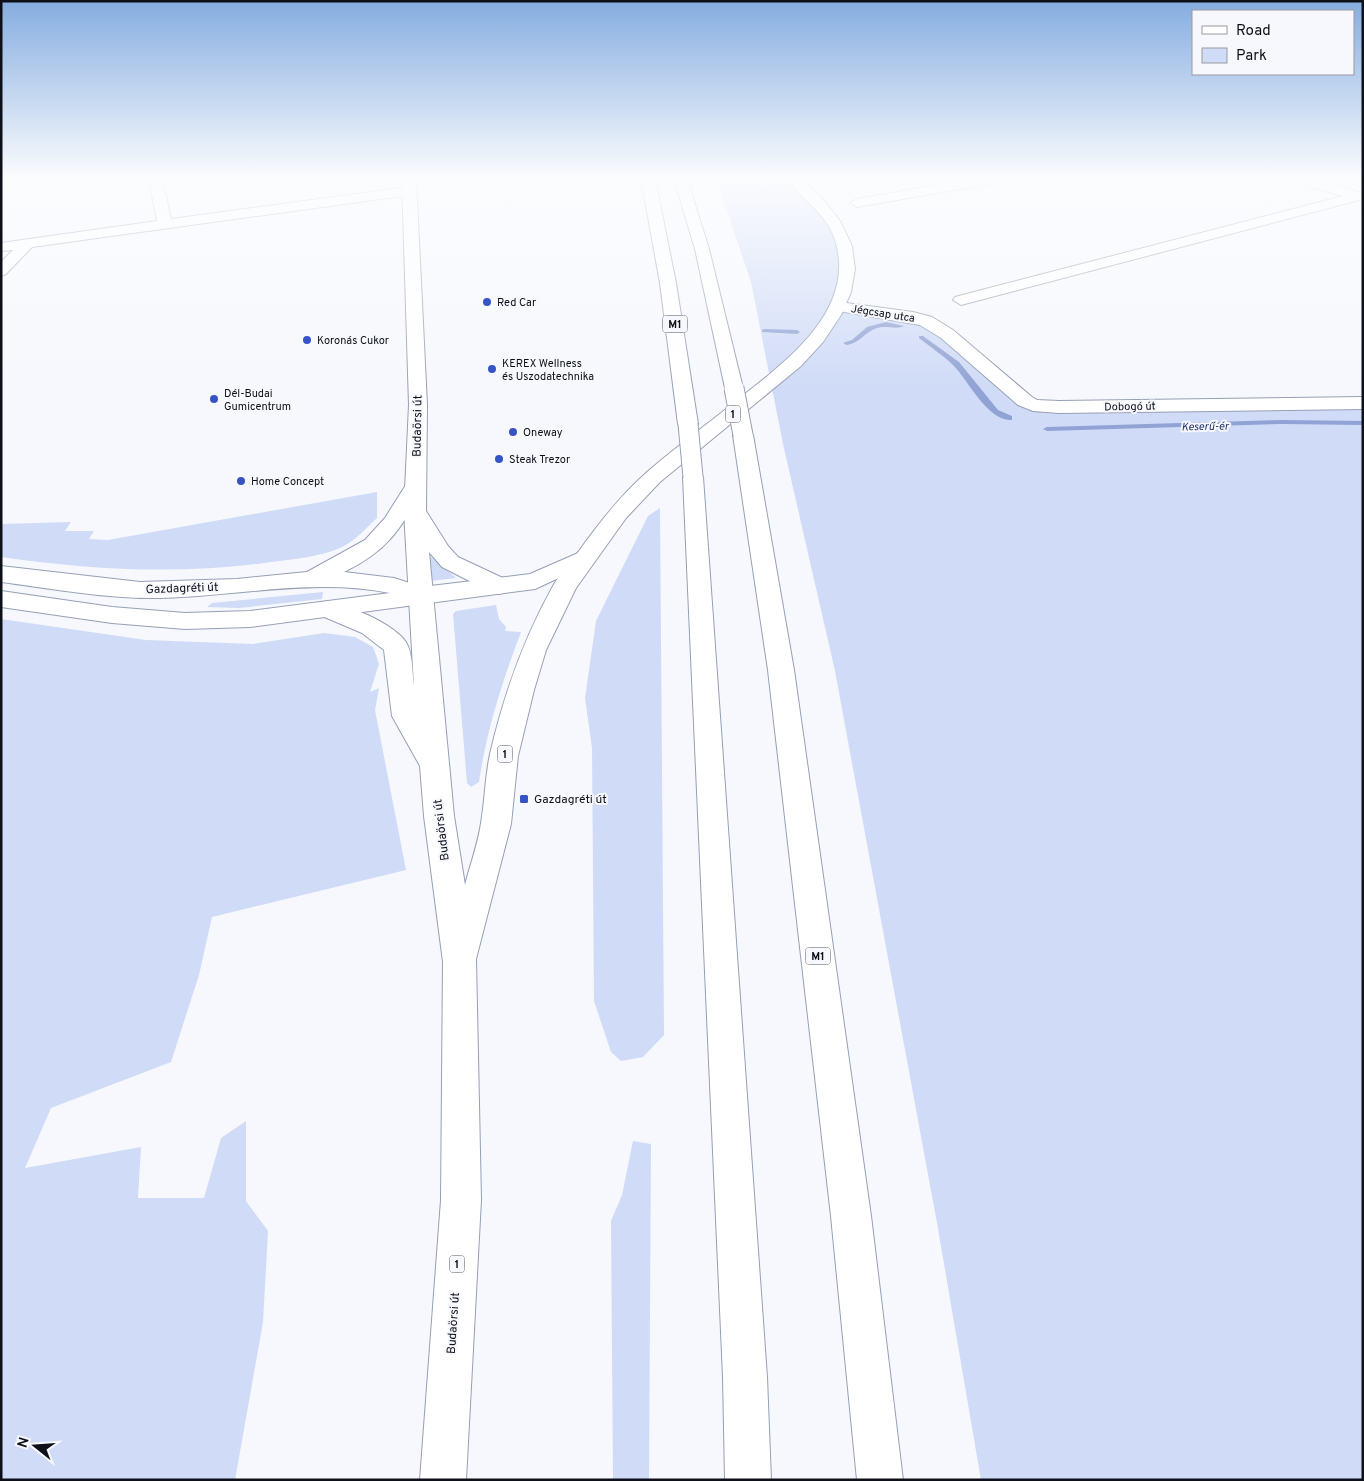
<svg xmlns="http://www.w3.org/2000/svg" width="1364" height="1481" font-family="Overpass,sans-serif">
<style>
.green{fill:#d0dbf7}
.lines{fill:none;stroke-linecap:round;stroke-linejoin:round}
.stream{fill:#91a3d4;fill-rule:evenodd}
.minor-casing{stroke:#969fb5;stroke-width:2}
.tertiary-casing{stroke:#969fb5;stroke-width:2}
.primary-casing{stroke:#969fb5;stroke-width:2}
.minor{fill:#fff;fill-rule:evenodd}
.tertiary{fill:#fff;fill-rule:evenodd}
.primary{fill:#fff;fill-rule:evenodd}
.primary-bridge-casing{stroke:#969fb5;stroke-width:21;stroke-linecap:butt}
.primary-bridge{stroke:#fff;stroke-width:19}
.poi-dot{fill:#3754c6;stroke:#f6f8fd;stroke-width:2}
.labels{text-anchor:middle;stroke-width:4;stroke-linejoin:round;paint-order:stroke}
.far-poi-label{font-size:11px;fill:#0d1018;stroke:#f6f8fd;text-anchor:start}
.far-street-label{font-size:11px;fill:#0d1018;stroke:#f6f8fd}
.shield{fill:#f6f8fd;stroke:#53565d;stroke-width:1}
.shield-label{font-size:11px;font-weight:bold;fill:#0d1018}
.far-water-label{font-size:11px;font-style:italic;fill:#1f2f69;stroke:#f6f8fd}
.street-label{font-size:12px;fill:#0d1018;stroke:#f6f8fd}
.poi-label{font-size:12px;fill:#0d1018;stroke:#f6f8fd;text-anchor:start}
</style>
<rect width="100%" height="100%" fill="#f6f8fd"/>
<g class="green">
<path d="M 716,179 L 793,179 L 823,207 L 846,252 L 839,307 L 926,321 L 1025,401 L 1363,406 L 1363,1480 L 981,1480 L 937,1223 L 835,671 L 783,444 L 751,282 Z"/>
<path d="M 377,492 L 377,518 C 366,528 356,540 342,547 C 320,557 295,559 271,562 C 181,575 91,570 1,557 L 1,524 L 71,522 L 65,531 L 94,531 L 89,539 L 108,540 Z"/>
<path d="M 660,508 L 664,1035 L 643,1057 L 621,1061 L 611,1052 L 594,1001 L 592,748 L 585,698 L 596,621 L 648,516 Z"/>
<path d="M 428,557 L 431,557 L 456,578 L 431,581 Z"/>
<path d="M 323,592 L 322,599 L 239,608 L 207,607 L 212,603 Z"/>
<path d="M 496,605 L 499,619 L 506,627 L 505,631 L 521,632 C 502,682 487,729 479,782 L 471,787 L 467,783 L 453,614 L 456,611 Z"/>
<path d="M 1,619 L 146,640 L 253,644 L 324,633 L 355,637 L 373,647 L 379,664 L 370,692 L 379,688 L 375,710 L 406,870 L 212,917 L 199,975 L 171,1062 L 51,1108 L 25,1168 L 141,1147 L 138,1198 L 204,1198 L 221,1138 L 246,1121 L 246,1201 L 268,1231 L 263,1322 L 235,1480 L 1,1480 Z"/>
<path d="M 633,1141 L 651,1144 L 649,1480 L 613,1480 L 611,1221 L 622,1195 Z"/>
</g>
<g class="lines">
<g class="stream">
<path d="M 886,322 L 904,326 C 897,330 886,325 877,328 C 865,332 860,343 847,345 L 843,343 L 852,340 L 867,327 Z"/>
<path d="M 764,329 L 797,330 L 800,332 L 797,334 L 762,332 L 762,330 Z"/>
<path d="M 919,336 L 923,336 L 959,362 L 998,410 L 1012,416 L 1012,420 C 988,422 968,380 953,365 C 943,355 930,347 919,338 Z"/>
<path d="M 1282,420 L 1363,421 L 1363,425 L 1282,424 L 1047,431 L 1043,429 L 1047,427 Z"/>
</g>
<g class="minor-casing">
<g id="minor">
<path d="M 149,179 L 162,179 L 171,219 L 409,187 L 416,191 L 409,195 L 32,247 L 6,274 L 1,276 L 1,262 L 13,250 L 1,251 L 1,243 L 157,221 Z"/>
<path d="M 970,179 L 1000,179 L 994,183 L 857,207 L 850,203 L 857,199 Z"/>
<path d="M 1294,179 L 1315,179 L 1358,192 L 1363,191 L 1363,199 L 961,305 L 953,300 L 955,297 L 1343,196 L 1295,182 Z"/>
<path d="M 839,302 L 913,312 L 932,317 L 953,330 L 1032,397 L 1037,400 L 1059,401 L 1363,397 L 1363,409 L 1059,413 L 1033,411 L 1018,405 L 941,338 L 920,325 L 833,310 L 831,307 L 833,304 Z"/>
</g>
</g>
<g class="tertiary-casing">
<path id="tertiary" d="M 416,478 L 423,480 L 426,484 C 401,527 391,549 344,572 L 394,578 L 422,587 L 530,574 L 585,550 L 593,552 L 596,557 L 593,562 L 535,589 L 250,627 L 185,629 L 112,623 L 1,607 L 1,591 L 112,607 L 185,613 L 250,611 L 390,593 C 315,578 236,596 160,598 C 107,599 54,589 1,582 L 1,566 L 140,582 L 237,579 L 307,572 L 365,540 L 385,518 L 409,480 Z"/>
</g>
<g class="primary-casing">
<g id="primary">
<path d="M 402,179 L 416,179 L 427,405 L 426,511 L 448,546 L 458,557 L 507,580 L 511,586 L 507,592 L 499,594 L 491,592 L 442,567 L 429,552 L 454,816 L 465,885 C 470,865 478,844 481,823 C 485,800 485,777 490,754 C 504,694 523,640 553,586 C 560,574 570,562 579,551 C 599,523 620,496 646,473 C 676,447 709,423 740,398 C 785,362 852,314 837,247 C 830,215 805,203 787,179 L 801,179 L 823,199 L 840,221 L 852,246 L 855,269 L 851,292 L 841,315 L 823,342 L 801,366 L 660,482 L 626,518 L 576,588 L 546,650 L 534,690 L 518,756 L 511,824 L 476,959 L 481,1200 L 466,1480 L 420,1480 L 441,1200 L 443,962 L 424,816 L 420,766 L 392,716 L 384,650 L 362,633 L 322,616 L 319,610 L 322,604 C 341,599 399,626 407,644 C 413,655 412,673 414,686 L 404,511 L 409,405 Z"/>
<path d="M 641,179 L 655,179 L 676,283 L 698,424 L 695,428 L 681,428 L 678,424 L 660,283 Z"/>
<path d="M 674,179 L 687,179 L 709,249 L 743,388 L 741,392 L 727,392 L 725,388 L 695,249 Z"/>
<path d="M 743,429 L 750,431 L 753,435 L 794,670 L 871,1216 L 903,1480 L 857,1480 L 831,1216 L 768,670 L 733,435 L 736,431 Z"/>
<path d="M 693,471 L 700,473 L 703,477 L 767,1377 L 771,1480 L 725,1480 L 723,1377 L 683,477 L 686,473 Z"/>
</g>
</g>
<use href="#minor" class="minor"/>
<use href="#tertiary" class="tertiary"/>
<use href="#primary" class="primary"/>
<g class="primary-bridge-casing">
<g id="primary-bridge">
<path d="M 734,388 L 743,435"/>
<path d="M 688,424 L 693,477"/>
</g>
</g>
<use href="#primary-bridge" class="primary-bridge"/>
</g>
<linearGradient id="sky" x2="0" y2="1"><stop stop-color="#85ade0"/><stop offset="0.46" stop-color="#fbfcfe"/><stop offset="1" stop-color="#fbfcfe" stop-opacity="0"/></linearGradient>
<rect width="1364" height="387" fill="url(#sky)"/>
<g class="poi-dot">
<circle cx="487" cy="302" r="5"/>
<circle cx="307" cy="340" r="5"/>
<circle cx="492" cy="369" r="5"/>
<circle cx="214" cy="399" r="5"/>
<circle cx="513" cy="432" r="5"/>
<circle cx="499" cy="459" r="5"/>
<circle cx="241" cy="481" r="5"/>
<rect x="519" y="794" width="10" height="10" rx="2.5"/>
</g>
<g class="labels">
<g class="far-poi-label">
<text x="497" y="306">Red Car</text>
<text x="317" y="344">Koronás Cukor</text>
<text x="502" y="367">KEREX Wellness<tspan x="502" dy="13">és Uszodatechnika</tspan></text>
<text x="224" y="397">Dél-Budai<tspan x="224" dy="13">Gumicentrum</tspan></text>
<text x="523" y="436">Oneway</text>
<text x="509" y="463">Steak Trezor</text>
<text x="251" y="485">Home Concept</text>
</g>
<g class="far-street-label">
<text transform="translate(883 313) rotate(9)" y="4">Jégcsap utca</text>
<text transform="translate(1130 406) rotate(-1)" y="4">Dobogó út</text>
</g>
<g class="shield">
<rect x="662.5" y="315.5" width="25" height="17" rx="4"/>
<rect x="725.5" y="405.5" width="15" height="17" rx="4"/>
<rect x="497.5" y="745.5" width="15" height="17" rx="4"/>
<rect x="805.5" y="947.5" width="25" height="17" rx="4"/>
<rect x="449.5" y="1255.5" width="15" height="17" rx="4"/>
</g>
<g class="shield-label">
<text x="675" y="328">M1</text>
<text x="733" y="418">1</text>
<text x="505" y="758">1</text>
<text x="818" y="960">M1</text>
<text x="457" y="1268">1</text>
</g>
<g class="far-water-label">
<text transform="translate(1205 426) rotate(-1)" y="4">Keserű-ér</text>
</g>
<g class="street-label">
<text transform="translate(417 426) rotate(-89)" y="4">Budaörsi út</text>
<text transform="translate(182 588) rotate(-2)" y="4">Gazdagréti út</text>
<text transform="translate(441 830) rotate(-97)" y="4">Budaörsi út</text>
<text transform="translate(453 1323) rotate(-86)" y="4">Budaörsi út</text>
</g>
<g class="poi-label">
<text x="534" y="803">Gazdagréti út</text>
</g>
</g>
<rect width="1364" height="1481" fill="none" stroke="#0d1018" stroke-width="5"/>
<rect x="1192" y="10" width="162" height="65" fill="#f6f8fd" stroke="#999ba1"/>
<rect x="1202" y="26" width="25" height="8" fill="#ffffff" stroke="#999ba1"/>
<text x="1236" y="35" font-size="15" fill="#0d1018">Road</text>
<rect x="1202" y="48" width="25" height="15" fill="#d0dbf7" stroke="#999ba1"/>
<text x="1236" y="60" font-size="15" fill="#0d1018">Park</text>
<g transform="translate(35 1446) rotate(287)" stroke="#f6f8fd" stroke-width="4" paint-order="stroke">
<path d="M0-4L9 19L0 12L-9 19Z" fill="#0d1018"/>
<text y="-8" font-size="14" font-weight="bold" text-anchor="middle" fill="#0d1018">N</text>
</g>
</svg>
